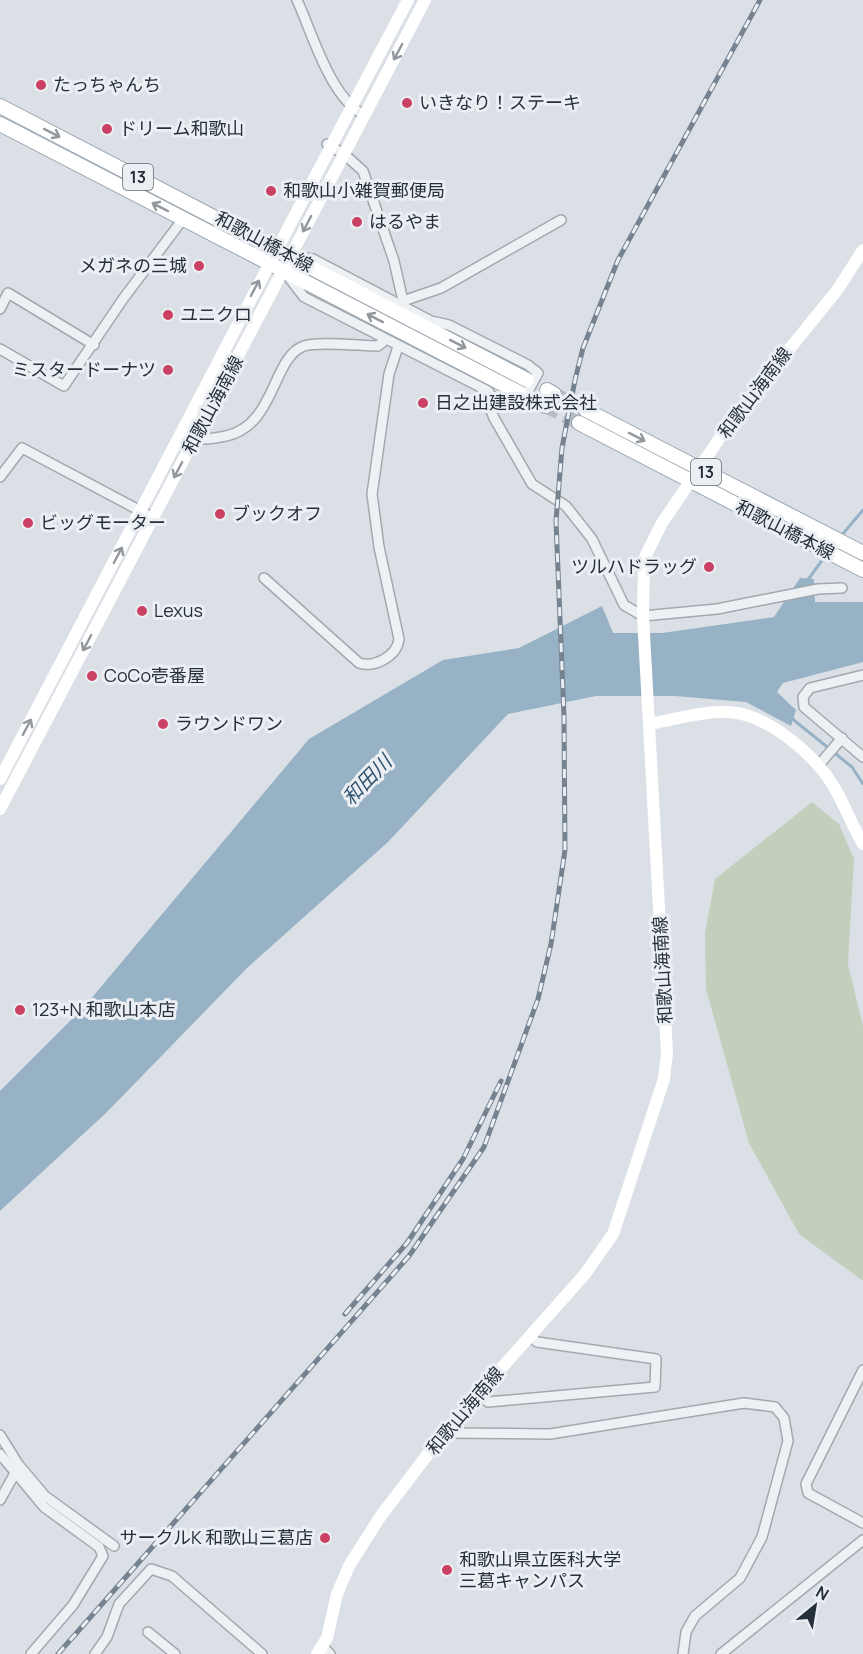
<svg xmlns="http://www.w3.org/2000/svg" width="863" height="1654" font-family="Manrope,'Noto Sans JP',sans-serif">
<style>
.green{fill:#c3cfbd}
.water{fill:#97b2c5}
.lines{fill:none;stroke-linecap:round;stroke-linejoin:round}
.stream{stroke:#97b2c5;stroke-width:3}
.primary-tunnel{stroke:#b7bdc4;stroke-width:14;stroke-dasharray:14 7;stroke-linecap:butt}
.street-casing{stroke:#a1a8af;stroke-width:12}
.primary-casing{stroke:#9ba6b1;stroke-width:16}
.street{stroke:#eef1f4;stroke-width:9}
.secondary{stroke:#fff;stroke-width:12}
.primary{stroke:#fff;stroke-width:14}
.rail-casing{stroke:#75828f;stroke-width:5}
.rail{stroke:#ebeff3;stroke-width:3;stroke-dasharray:9;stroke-linecap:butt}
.oneway{stroke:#92989d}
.poi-dot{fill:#ca4164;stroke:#ebeff3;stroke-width:2}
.labels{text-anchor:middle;stroke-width:6;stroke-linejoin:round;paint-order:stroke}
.shield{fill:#ebeff3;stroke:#616972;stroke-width:1.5}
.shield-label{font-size:16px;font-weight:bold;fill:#26303b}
.poi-label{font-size:18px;fill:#26303b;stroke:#ebeff3;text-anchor:start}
.street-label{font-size:18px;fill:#26303b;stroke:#ebeff3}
.water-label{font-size:20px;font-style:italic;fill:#31536e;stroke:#ebeff3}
</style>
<rect width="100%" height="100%" fill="#dbe0e6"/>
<path class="green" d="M 812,802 L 839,824 L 854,859 L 848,964 L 863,1026 L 863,1281 L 799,1234 L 749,1143 L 706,989 L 705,933 L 715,879 Z"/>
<path class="water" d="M 800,578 L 814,579 L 815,602 L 863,602 L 863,662 L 783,683 L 777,692 L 796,710 L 791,726 L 746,702 L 675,696 L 596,696 L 508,714 L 388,842 L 248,967 L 107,1112 L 0,1211 L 0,1091 L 84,1007 L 309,739 L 443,660 L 519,648 L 602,606 L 613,633 L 662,633 L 774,617 Z"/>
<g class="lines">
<g class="stream">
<path d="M 841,536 L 863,510"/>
<path d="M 807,581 L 826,555"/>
<path d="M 790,717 L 852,767 L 863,784"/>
</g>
<g class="primary-tunnel">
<path d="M 554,394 L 586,410"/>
<path d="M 546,406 L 579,423"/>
</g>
<g class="street-casing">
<g id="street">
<path d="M 297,0 C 313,35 330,97 364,115"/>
<path d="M 327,144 L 344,154 L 363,171 L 394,261 L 403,301"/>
<path d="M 287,275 L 304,297 L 488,391 L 493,398 L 520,406 L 538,373 L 528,365 L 449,325 L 431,321 L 313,259 L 296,257"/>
<path d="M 401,306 L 403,301 L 441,288 L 561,220"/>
<path d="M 0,309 L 8,293 L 94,345"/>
<path d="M 0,349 L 64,386 L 123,299 L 183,219"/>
<path d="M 493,398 L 490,408 L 494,418 L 532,484 L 566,506 L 592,539 L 624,605 L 643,616 L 717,609 L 818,589 L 842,588"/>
<path d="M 183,432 C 202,441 205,440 226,436 C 276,425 272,357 304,346 C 317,341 362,346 378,346 L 385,340"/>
<path d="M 0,477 L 22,448 L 152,517"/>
<path d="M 264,578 L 359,663 C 375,668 397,656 399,639 L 379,547 L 372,494 L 389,374 L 398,347"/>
<path d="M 863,675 L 810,688 L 803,697 L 804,707 L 863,757"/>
<path d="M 819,765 L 842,738"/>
<path d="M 863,1370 L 806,1484 L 808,1493 L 863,1523"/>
<path d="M 478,1394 L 488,1402 L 655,1387 L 656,1359 L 537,1342 L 530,1336"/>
<path d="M 444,1433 L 550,1434 L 744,1403 L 775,1407 L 784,1418 L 788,1441 L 762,1537 L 740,1578 L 695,1616 L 686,1632 L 683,1654"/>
<path d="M 0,1435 L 18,1464 L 45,1496 L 114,1546"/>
<path d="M 0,1454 L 44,1507 L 99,1547 L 103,1556 L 73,1605 L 31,1654"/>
<path d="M 0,1500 L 15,1473"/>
<path d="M 148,1632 L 175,1654"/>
<path d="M 323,1647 L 330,1654"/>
<path d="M 95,1654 L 107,1637 L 119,1604 L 151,1569 L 172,1576 L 262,1654"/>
<path d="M 721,1654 L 863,1540"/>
</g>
</g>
<g class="primary-casing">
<g id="primary">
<path d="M 0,106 L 527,380"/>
<path d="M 0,124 L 520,393"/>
<path d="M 547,390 L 554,394"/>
<path d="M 540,403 L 546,406"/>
<path d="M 586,410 L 863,553"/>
<path d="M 579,423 L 863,570"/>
</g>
</g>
<use href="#street" class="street"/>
<g class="secondary">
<path d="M 650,724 C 677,719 708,709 737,713 C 772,719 816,756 834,787 C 845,805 852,826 863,844"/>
<path d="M 0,779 C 136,519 271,259 408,0"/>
<path d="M 0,809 L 425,0"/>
<path d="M 317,1654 L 327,1638 L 337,1594 L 349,1566 L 380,1517 L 444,1433 L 585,1274 L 613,1234 L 664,1079 L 667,1053 L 643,616 L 644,559 L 662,523 L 732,420 L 838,289 L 863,250"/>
</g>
<use href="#primary" class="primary"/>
<g class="rail-casing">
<g id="rail">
<path d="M 345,1314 L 407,1243 L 463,1159 L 501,1081"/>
<path d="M 58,1654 L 409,1256 L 484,1147 L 538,999 L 551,944 L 565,850 L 564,717 L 556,521 L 562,448 L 575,380 L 583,348 L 618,260 L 760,0"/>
</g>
</g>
<use href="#rail" class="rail"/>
</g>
<defs><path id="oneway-shaft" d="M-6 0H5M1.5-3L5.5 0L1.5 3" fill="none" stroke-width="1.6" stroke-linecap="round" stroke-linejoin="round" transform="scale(1.5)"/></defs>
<g class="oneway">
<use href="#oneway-shaft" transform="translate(398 52) rotate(118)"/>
<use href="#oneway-shaft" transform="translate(52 133) rotate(27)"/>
<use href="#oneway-shaft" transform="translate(160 207) rotate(-153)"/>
<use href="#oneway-shaft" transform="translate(307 224) rotate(118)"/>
<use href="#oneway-shaft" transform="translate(255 288) rotate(-62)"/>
<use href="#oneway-shaft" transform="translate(375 318) rotate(-153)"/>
<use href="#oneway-shaft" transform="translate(458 344) rotate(27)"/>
<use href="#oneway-shaft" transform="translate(637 437) rotate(27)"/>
<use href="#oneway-shaft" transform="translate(178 470) rotate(118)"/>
<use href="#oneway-shaft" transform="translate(118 555) rotate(-62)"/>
<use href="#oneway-shaft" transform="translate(87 643) rotate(118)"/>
<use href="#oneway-shaft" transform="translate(27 727) rotate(-62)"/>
</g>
<g class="poi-dot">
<circle cx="41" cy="85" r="6"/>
<circle cx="407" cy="103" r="6"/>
<circle cx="107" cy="129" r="6"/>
<circle cx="271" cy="191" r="6"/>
<circle cx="357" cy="222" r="6"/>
<circle cx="199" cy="266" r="6"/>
<circle cx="168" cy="315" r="6"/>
<circle cx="168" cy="370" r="6"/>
<circle cx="423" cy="403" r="6"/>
<circle cx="220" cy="514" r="6"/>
<circle cx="28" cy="523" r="6"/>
<circle cx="709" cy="567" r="6"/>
<circle cx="142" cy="611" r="6"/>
<circle cx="92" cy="676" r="6"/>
<circle cx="163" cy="724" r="6"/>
<circle cx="20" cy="1010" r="6"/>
<circle cx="325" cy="1538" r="6"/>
<circle cx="447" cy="1570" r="6"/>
</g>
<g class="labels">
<g class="shield">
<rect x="123" y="164" width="30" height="26" rx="4.5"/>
<rect x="691" y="459" width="30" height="26" rx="4.5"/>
</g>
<g class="shield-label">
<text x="138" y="183">13</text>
<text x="706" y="478">13</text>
</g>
<g class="poi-label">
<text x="53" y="91">たっちゃんち</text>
<text x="419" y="109">いきなり！ステーキ</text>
<text x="119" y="135">ドリーム和歌山</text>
<text x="283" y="197">和歌山小雑賀郵便局</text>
<text x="369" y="228">はるやま</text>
<text x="187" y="272" text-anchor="end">メガネの三城</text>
<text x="180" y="321">ユニクロ</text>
<text x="156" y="376" text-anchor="end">ミスタードーナツ</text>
<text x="435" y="409">日之出建設株式会社</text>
<text x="232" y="520">ブックオフ</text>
<text x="40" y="529">ビッグモーター</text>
<text x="697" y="573" text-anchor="end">ツルハドラッグ</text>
<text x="154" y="617">Lexus</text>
<text x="104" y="682">CoCo壱番屋</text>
<text x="175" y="730">ラウンドワン</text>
<text x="32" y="1016">123+N 和歌山本店</text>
<text x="313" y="1544" text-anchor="end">サークルK 和歌山三葛店</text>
<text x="459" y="1566">和歌山県立医科大学<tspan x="459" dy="21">三葛キャンパス</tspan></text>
</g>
<g class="street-label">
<text transform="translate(264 242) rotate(28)" y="6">和歌山橋本線</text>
<text transform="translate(755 393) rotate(-53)" y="6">和歌山海南線</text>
<text transform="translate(213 405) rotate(-62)" y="6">和歌山海南線</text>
<text transform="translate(785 530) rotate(27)" y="6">和歌山橋本線</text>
<text transform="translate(663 970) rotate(-93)" y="6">和歌山海南線</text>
<text transform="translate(465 1411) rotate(-50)" y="6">和歌山海南線</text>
</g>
<g class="water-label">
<text transform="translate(367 780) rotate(-46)" y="7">和田川</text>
</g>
</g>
<g transform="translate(815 1606) rotate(30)" stroke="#ebeff3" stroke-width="4.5" paint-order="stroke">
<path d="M0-4.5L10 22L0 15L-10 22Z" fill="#26303b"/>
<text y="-9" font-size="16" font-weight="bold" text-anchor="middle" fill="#26303b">N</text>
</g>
</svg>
